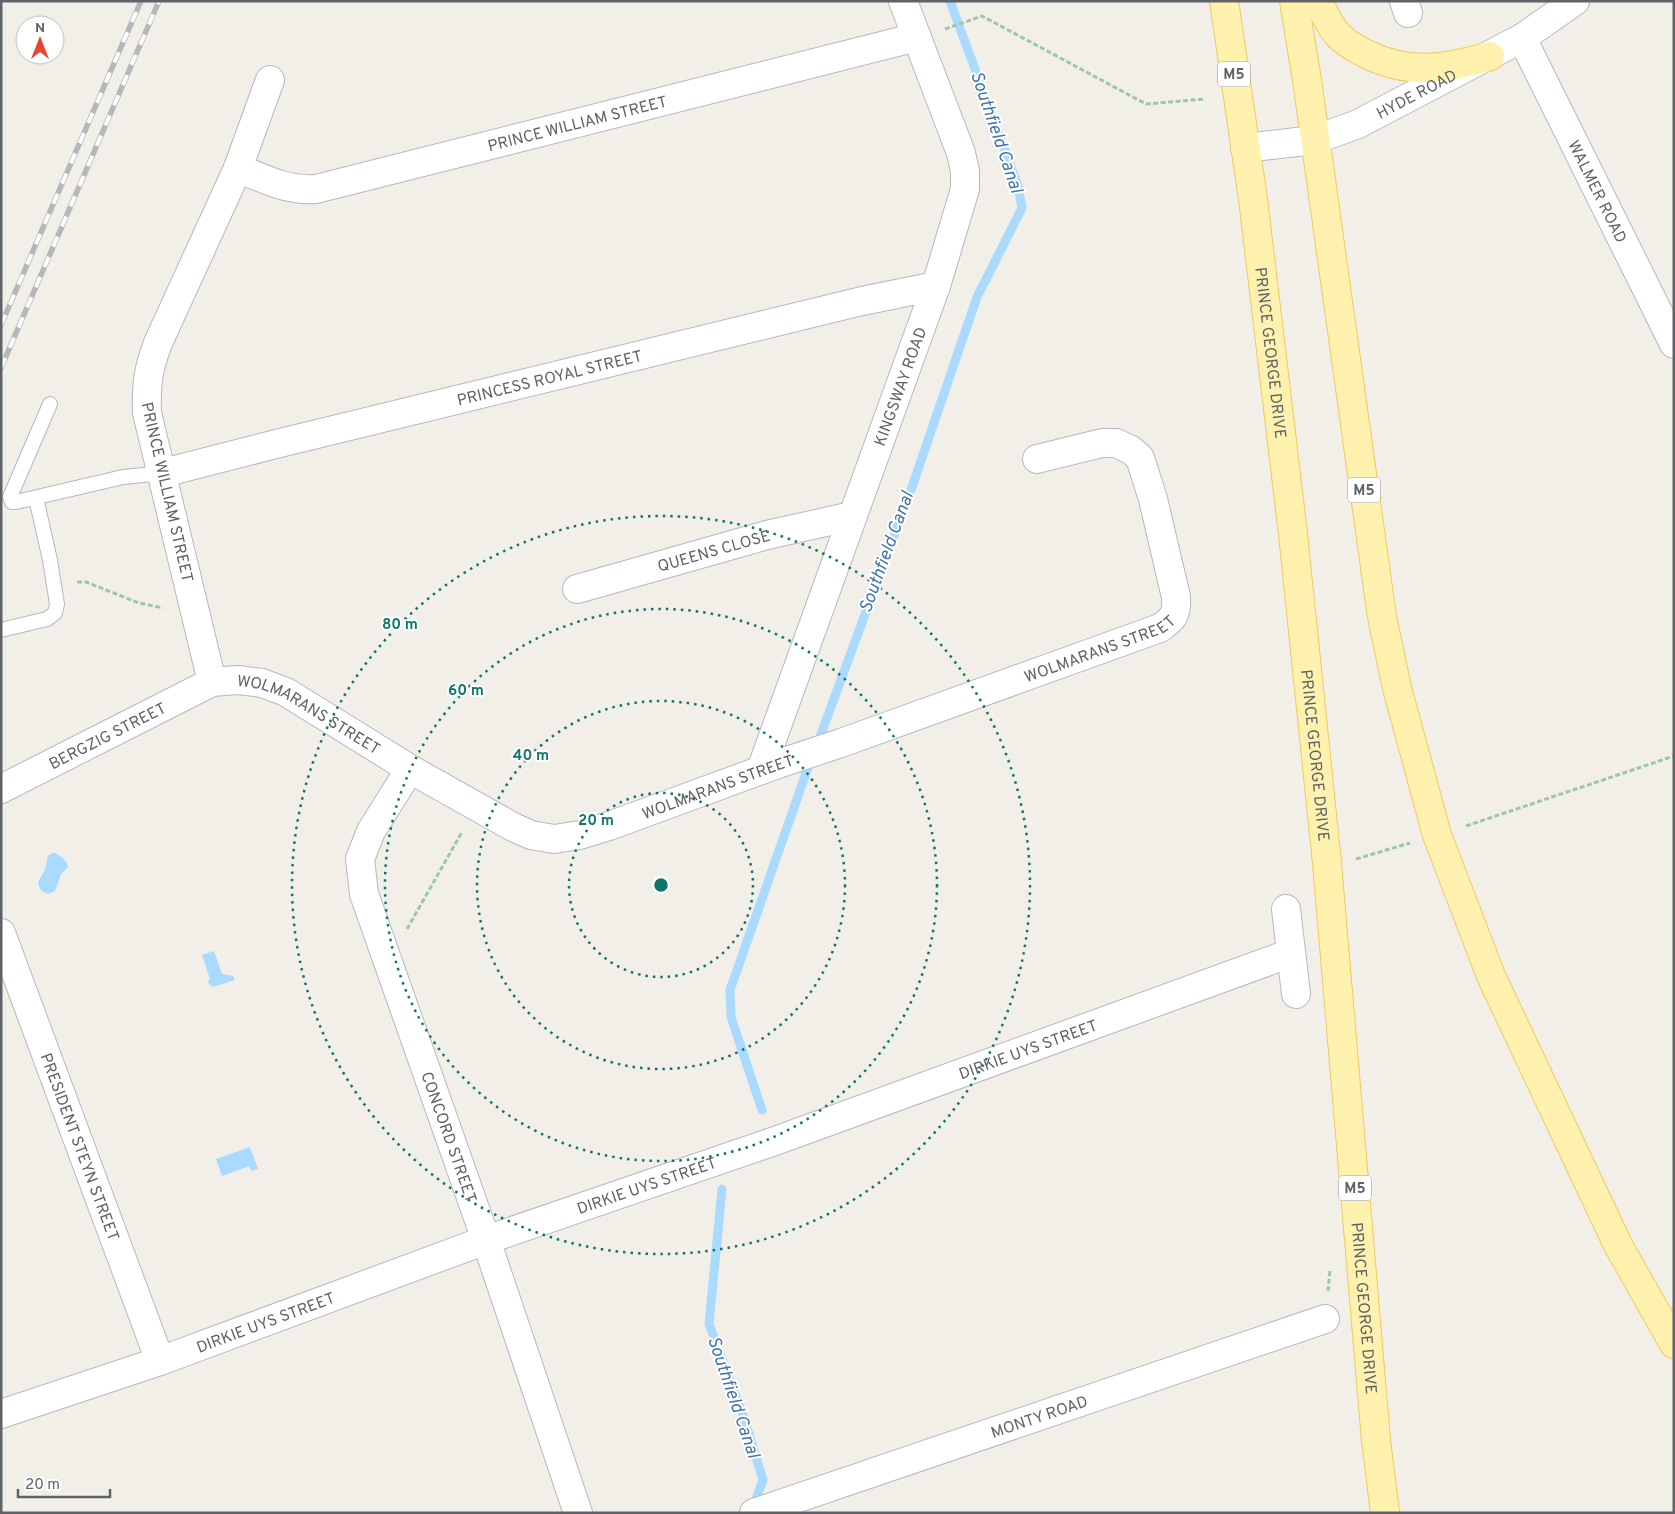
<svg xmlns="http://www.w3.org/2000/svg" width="1675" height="1514" font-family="Overpass,sans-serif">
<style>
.water{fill:#aadaff}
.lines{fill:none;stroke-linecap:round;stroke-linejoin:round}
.stream{stroke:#aadaff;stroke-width:9}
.lane-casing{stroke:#b5b8bc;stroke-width:16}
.street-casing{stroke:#b5b8bc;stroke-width:30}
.secondary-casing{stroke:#b6babf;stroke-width:30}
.primary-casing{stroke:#f2c960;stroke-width:30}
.path{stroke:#9cc7a9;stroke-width:3;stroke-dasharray:5 2.5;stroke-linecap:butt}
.lane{stroke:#fff;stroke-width:14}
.street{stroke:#fff;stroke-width:28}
.secondary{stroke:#fff;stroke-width:28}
.primary{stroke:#fff2af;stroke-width:28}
.rail-casing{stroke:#b6b7b8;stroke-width:5.5}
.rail{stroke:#fff;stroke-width:4;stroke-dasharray:11;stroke-linecap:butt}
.ring{fill:none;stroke:#0f766e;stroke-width:2.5;stroke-dasharray:2.5 5}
.labels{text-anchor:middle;stroke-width:4;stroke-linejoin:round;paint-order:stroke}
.shield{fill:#fff;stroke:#8f9295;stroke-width:1}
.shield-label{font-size:15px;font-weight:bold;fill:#5f6368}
.street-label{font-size:16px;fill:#5f6368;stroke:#fff}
.water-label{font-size:18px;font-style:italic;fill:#4174aa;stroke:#fff}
.centre{fill:#0f766e;stroke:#fff;stroke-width:2.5}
.ring-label{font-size:15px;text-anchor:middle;font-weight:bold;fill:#0f766e;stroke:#fff;stroke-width:4;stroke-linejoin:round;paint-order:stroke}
</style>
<rect width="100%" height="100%" fill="#f1efe8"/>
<g class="water">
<path d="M 52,853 C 59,853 67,860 68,867 L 61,874 L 55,891 C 46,897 39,891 38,882 L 45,870 L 48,856 Z"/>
<path d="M 214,951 L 222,974 L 233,976 L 235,980 L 213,987 L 210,985 L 208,981 L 210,979 L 202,955 Z"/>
<path d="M 250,1147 L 258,1169 L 251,1171 L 249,1166 L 222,1176 L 216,1159 Z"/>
</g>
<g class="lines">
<g class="stream">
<path d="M 817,745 L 913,484 L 977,297 L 1022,208 L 1018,186 L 950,1"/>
<path d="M 762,1110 L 731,1017 L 730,990 L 811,759"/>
<path d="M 722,1189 L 709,1324 L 745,1421 L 763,1480 L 753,1507"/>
</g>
<g class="lane-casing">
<g id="lane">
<path d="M 50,404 L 10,497 L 12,502 L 16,502 L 123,477 L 163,473"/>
<path d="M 1,630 L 47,619 L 55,613 L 57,604 L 50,560 L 36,498"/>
</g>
</g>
<g class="street-casing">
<g id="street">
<path d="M 1404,1 L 1408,13"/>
<path id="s1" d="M 1522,38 L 1674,344"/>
<path id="s2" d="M 238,168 C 264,179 287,191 316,189 L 917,37"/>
<path id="s3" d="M 163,473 L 276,444 L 862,301 L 936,286"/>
<path id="s4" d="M 577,589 L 767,535 L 852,516"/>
<path d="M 212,682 L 147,413 C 146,385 148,369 158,343 L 238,168 L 270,80"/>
<path id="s5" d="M 410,769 L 371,831 L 360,859 L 364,894 L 486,1240 L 578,1513"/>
<path id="s6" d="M 761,770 L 936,286 L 965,189 L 965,171 L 961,153 L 903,1"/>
<path id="s7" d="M 1,789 L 212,682 L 238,680 L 262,683 L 286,692 L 410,769 L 513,827 L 531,835 L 554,839 L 580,835 L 609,826 L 778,764 L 841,743 L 1160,628 C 1174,618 1177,615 1176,597 L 1153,499 L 1140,458 L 1131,450 L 1116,443 L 1102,443 L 1037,459"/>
<path d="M 1286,909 L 1296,994"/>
<path id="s8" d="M 1,933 L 160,1361"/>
<path id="s9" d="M 1,1414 L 160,1361 L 486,1240 L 775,1141 L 1291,953"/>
<path id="s10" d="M 754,1513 L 1325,1319"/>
</g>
</g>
<g class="secondary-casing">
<g id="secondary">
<path id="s11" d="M 1245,148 L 1314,140 L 1358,124 L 1522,38 L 1575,1"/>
</g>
</g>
<g class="primary-casing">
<g id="primary">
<path id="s12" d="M 1224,1 L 1253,199 L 1293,534 L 1327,863 L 1376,1440 L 1385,1513"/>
<path d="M 1294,1 L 1307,80 L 1382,617 L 1397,688 L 1437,835 L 1491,976 L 1618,1245 L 1674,1344"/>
<path d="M 1318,1 C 1324,13 1329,25 1338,35 C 1345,43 1357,49 1366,54 C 1409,75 1446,69 1490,56"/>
</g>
</g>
<g class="path">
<path d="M 945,29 L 982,16 L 1146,104 L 1205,99"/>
<path d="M 77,582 L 86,582 L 139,603 L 163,608"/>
<path d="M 1466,826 L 1674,756"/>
<path d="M 1356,859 L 1410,843"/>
<path d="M 407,929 L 462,832"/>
<path d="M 1328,1291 L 1330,1270"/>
</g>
<use href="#lane" class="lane"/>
<use href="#street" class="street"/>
<use href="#secondary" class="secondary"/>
<use href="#primary" class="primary"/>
<g class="rail-casing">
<g id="rail">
<path d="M 1,325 L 141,1"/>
<path d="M 1,368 L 159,1"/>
</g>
</g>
<use href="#rail" class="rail"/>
</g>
<g class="ring">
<circle cx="661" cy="885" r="92"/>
<circle cx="661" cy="885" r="184"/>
<circle cx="661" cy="885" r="276"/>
<circle cx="661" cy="885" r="369"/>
</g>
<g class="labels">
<g class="shield">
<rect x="1218" y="61.5" width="32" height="25" rx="4"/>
<rect x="1348" y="477.5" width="32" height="25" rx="4"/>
<rect x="1339" y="1175.5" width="32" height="25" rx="4"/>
</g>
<g class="shield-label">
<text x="1234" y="79">M5</text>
<text x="1364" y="495">M5</text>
<text x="1355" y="1193">M5</text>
</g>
<g class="street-label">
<text dy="6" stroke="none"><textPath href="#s11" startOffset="182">HYDE ROAD</textPath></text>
<text dy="6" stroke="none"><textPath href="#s2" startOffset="351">PRINCE WILLIAM STREET</textPath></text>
<text dy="6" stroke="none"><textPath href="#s1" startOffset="171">WALMER ROAD</textPath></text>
<text dy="6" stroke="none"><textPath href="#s12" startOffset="355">PRINCE GEORGE DRIVE</textPath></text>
<text dy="6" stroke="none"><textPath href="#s3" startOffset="398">PRINCESS ROYAL STREET</textPath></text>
<text dy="6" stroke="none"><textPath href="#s6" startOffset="408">KINGSWAY ROAD</textPath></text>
<text transform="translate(168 492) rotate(77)" y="6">PRINCE WILLIAM STREET</text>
<text dy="6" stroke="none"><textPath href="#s4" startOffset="142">QUEENS CLOSE</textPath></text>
<text dy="6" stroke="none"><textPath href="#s7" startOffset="1198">WOLMARANS STREET</textPath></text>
<text dy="6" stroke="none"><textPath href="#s7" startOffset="342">WOLMARANS STREET</textPath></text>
<text dy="6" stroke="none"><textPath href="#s7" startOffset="119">BERGZIG STREET</textPath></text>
<text dy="6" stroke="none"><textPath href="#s12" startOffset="760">PRINCE GEORGE DRIVE</textPath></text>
<text dy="6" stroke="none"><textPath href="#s7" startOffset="792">WOLMARANS STREET</textPath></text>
<text dy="6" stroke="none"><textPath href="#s9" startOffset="1090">DIRKIE UYS STREET</textPath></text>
<text dy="6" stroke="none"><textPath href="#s5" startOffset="396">CONCORD STREET</textPath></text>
<text dy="6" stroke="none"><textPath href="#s8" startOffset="228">PRESIDENT STEYN STREET</textPath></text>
<text dy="6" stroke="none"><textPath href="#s9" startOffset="685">DIRKIE UYS STREET</textPath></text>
<text dy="6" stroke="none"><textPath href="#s12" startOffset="1315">PRINCE GEORGE DRIVE</textPath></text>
<text dy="6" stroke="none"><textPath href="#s9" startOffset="280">DIRKIE UYS STREET</textPath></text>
<text dy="6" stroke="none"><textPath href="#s10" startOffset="301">MONTY ROAD</textPath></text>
</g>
<g class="water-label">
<text transform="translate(997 132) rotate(71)" y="6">Southfield Canal</text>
<text transform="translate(886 552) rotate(-70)" y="6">Southfield Canal</text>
<text transform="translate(734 1397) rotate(71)" y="6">Southfield Canal</text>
</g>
</g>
<circle cx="661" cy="885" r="8" class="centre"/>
<g class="ring-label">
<text x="400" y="629">80 m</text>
<text x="466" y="695">60 m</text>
<text x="531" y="760">40 m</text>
<text x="596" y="825">20 m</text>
</g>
<rect width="1675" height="1514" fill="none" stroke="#5f6368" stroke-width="5"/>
<g transform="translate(40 40)"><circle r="24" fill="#ffffff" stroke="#bfc1c3"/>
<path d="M0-4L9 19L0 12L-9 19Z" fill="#ea4335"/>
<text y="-8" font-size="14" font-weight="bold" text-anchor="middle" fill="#5f6368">N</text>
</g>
<path d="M18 1489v8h92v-8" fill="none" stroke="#5f6368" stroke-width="2.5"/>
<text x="25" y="1489" font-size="15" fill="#5f6368" stroke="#ffffff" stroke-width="4" paint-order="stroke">20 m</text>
</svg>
